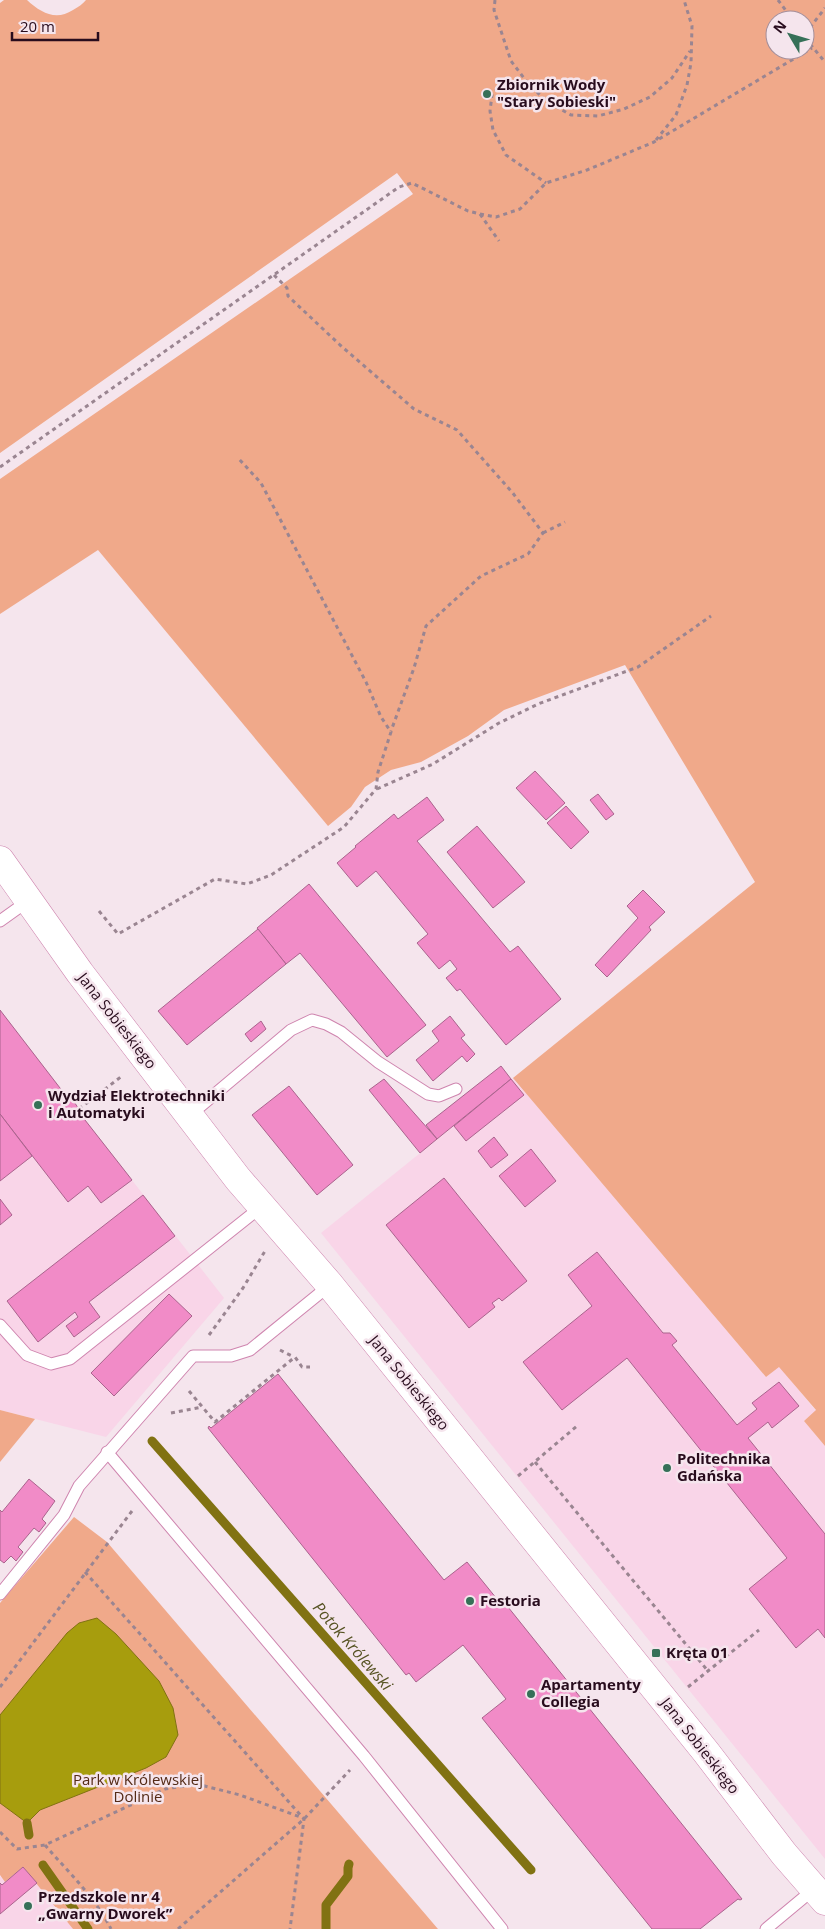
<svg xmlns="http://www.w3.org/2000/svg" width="825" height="1929" font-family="'Open Sans',sans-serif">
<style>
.built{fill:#f9d5e8}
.green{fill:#f0a98a;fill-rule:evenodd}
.water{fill:#a79d0d;stroke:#817212}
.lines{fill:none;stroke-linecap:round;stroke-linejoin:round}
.stream{stroke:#817212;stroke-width:9}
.building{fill:#f18bc7;stroke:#aa638d}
.lane-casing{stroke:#cf85af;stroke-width:13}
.secondary-casing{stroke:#cf85af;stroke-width:29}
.path{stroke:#9a8591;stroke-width:3;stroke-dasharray:4 4;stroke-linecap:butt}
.lane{stroke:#fff;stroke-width:11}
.secondary{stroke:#fff;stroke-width:28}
.poi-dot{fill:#367058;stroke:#f5e5ed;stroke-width:2}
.labels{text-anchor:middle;stroke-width:5;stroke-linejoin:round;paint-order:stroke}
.poi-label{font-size:15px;font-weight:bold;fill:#280c1d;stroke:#f5e5ed;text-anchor:start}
.street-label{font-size:15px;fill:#280c1d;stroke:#f5e5ed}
.park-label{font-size:15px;fill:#542a16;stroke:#f5e5ed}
.water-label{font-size:16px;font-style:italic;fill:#565222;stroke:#f5e5ed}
</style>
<rect width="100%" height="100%" fill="#f5e5ed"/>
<g class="built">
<path d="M 0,1010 L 70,1100 L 72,1099 L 79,1109 L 86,1118 L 85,1120 L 224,1298 L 106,1437 L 0,1410 Z"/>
<path d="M 513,1078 L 766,1377 L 779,1366 L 816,1411 L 804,1421 L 825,1446 L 825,1859 L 321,1233 Z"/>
<path d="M 23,1867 L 37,1883 L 73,1929 L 0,1929 L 0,1876 L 6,1882 Z"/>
</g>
<g class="green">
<path d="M 4,0 L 27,0 C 41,13 56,21 73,10 C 78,7 83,4 86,0 L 825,0 L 825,1446 L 804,1421 L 816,1410 L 779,1367 L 766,1377 L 513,1078 L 755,882 L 625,665 L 504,710 L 468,736 L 421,762 L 391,770 L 365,787 L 351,807 L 328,826 L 98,550 L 0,614 L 0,479 L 413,194 L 397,173 L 0,453 L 0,3 ZM 775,20 L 805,20 L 805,50 L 775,50 Z"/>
<path d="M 0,1410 L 35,1419 L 0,1462 Z"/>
<path d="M 74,1517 L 107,1542 L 438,1929 L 73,1929 L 23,1867 L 5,1882 L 0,1875 L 0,1603 Z"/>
</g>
<path class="water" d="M 97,1618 L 116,1634 L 159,1681 L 173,1708 L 178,1735 L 166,1757 L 146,1768 L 40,1810 L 27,1823 L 0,1803 L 0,1715 L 67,1633 L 79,1623 Z"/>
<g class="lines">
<g class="stream">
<path d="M 152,1441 L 531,1870"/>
<path d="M 27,1823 L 29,1835"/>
<path d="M 43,1865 L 88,1929"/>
<path d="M 326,1929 L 326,1905 L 348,1876 L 348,1868 L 349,1864"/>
</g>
</g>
<g class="building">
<path d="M 535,771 L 565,803 L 546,820 L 516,788 Z"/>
<path d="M 598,794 L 614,814 L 606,820 L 590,800 Z"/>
<path d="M 427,797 L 444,820 L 417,841 L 510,952 L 518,946 L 561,999 L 506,1045 L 460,989 L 457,991 L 446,978 L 457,969 L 450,960 L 439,969 L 417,943 L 428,934 L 376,871 L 357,887 L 337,863 L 356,847 L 355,846 L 394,814 L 398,819 Z"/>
<path d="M 566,806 L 589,832 L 571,849 L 547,823 Z"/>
<path d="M 477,826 L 525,882 L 493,908 L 447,852 Z"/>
<path d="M 309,884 L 426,1025 L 387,1057 L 300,953 L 286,964 L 257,928 Z"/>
<path d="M 643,890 L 665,912 L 649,927 L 651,930 L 607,977 L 595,965 L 638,918 L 627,906 Z"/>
<path d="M 258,929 L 286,964 L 187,1045 L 158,1011 Z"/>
<path d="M 0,1010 L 70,1101 L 72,1099 L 79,1109 L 86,1118 L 85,1120 L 132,1180 L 101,1203 L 88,1186 L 68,1202 L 0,1114 Z"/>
<path d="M 450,1016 L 465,1035 L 461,1038 L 475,1054 L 467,1062 L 462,1056 L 433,1081 L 416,1060 L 439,1041 L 432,1031 Z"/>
<path d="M 261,1021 L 266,1029 L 251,1042 L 245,1034 Z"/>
<path d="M 501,1066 L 511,1079 L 437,1139 L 426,1125 Z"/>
<path d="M 384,1079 L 437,1139 L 420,1153 L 369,1090 Z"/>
<path d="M 511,1079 L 524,1095 L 466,1141 L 454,1126 Z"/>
<path d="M 289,1086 L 353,1165 L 317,1195 L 252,1115 Z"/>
<path d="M 0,1114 L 32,1156 L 0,1181 Z"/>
<path d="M 494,1137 L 508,1155 L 491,1168 L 478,1151 Z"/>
<path d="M 531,1149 L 556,1181 L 525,1207 L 499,1176 Z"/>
<path d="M 444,1178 L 527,1281 L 502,1301 L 499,1298 L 492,1303 L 495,1307 L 469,1328 L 386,1225 Z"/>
<path d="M 143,1195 L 175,1236 L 89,1302 L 100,1317 L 74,1337 L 66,1326 L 78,1317 L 75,1312 L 38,1342 L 7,1301 Z"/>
<path d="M 0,1199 L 12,1215 L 0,1225 Z"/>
<path d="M 597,1252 L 663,1333 L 670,1333 L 677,1341 L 672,1345 L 737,1425 L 757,1409 L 752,1403 L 779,1382 L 799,1406 L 772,1428 L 768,1422 L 748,1438 L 825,1534 L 825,1638 L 818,1629 L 796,1648 L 749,1589 L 787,1558 L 627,1358 L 562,1410 L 523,1362 L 592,1306 L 568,1275 Z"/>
<path d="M 169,1294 L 192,1316 L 114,1396 L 91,1373 Z"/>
<path d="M 278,1374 L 444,1580 L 467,1562 L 501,1604 L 504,1602 L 742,1899 L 740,1900 L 738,1899 L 700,1929 L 652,1929 L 482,1718 L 506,1699 L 463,1645 L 416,1682 L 409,1673 L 406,1675 L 208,1428 L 209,1426 L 211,1428 Z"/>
<path d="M 29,1479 L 55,1501 L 42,1519 L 46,1523 L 39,1532 L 34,1528 L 18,1547 L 23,1552 L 16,1561 L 11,1556 L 4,1563 L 0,1560 L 0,1510 L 2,1512 Z"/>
<path d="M 23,1867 L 37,1883 L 0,1914 L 0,1883 L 2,1885 Z"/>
</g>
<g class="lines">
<g class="lane-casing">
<g id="lane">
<path d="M 0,921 L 28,901"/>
<path d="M 190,1115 L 291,1030 L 312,1020 L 326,1024 L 341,1032 L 378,1062 L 428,1094 L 439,1096 L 456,1089"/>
<path d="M 0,1325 L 27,1355 L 51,1364 L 70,1359 L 261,1207"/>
<path d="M 107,1452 L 364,1756 L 502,1929"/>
<path d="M 0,1594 L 64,1515 L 79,1486 L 193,1356 L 231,1356 L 250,1350 L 330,1285"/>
<path d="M 766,1929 L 814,1889"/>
</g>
</g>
<g class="secondary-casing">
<path id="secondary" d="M 0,860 L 80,973 L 238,1179 L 330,1285 L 706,1752 L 784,1854 L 825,1901"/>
</g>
<g class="path">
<path d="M 495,0 L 494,10 L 511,61 L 527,82 L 546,101 L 571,115 L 598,116 L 624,109 L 650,97 L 672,78 L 690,51"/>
<path d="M 778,0 L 793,20"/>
<path d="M 805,34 L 825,8"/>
<path d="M 805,38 L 825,62"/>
<path d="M 498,88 L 492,95 L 490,111 L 493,130 L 506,155 L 546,183"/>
<path d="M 656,140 L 676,115 L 687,85 L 691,63 L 692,26 L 684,0"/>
<path d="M 480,214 L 499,241"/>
<path d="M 274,275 L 287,288 L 288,296 L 340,345 L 414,409 L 457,430 L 512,492 L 543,533 L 528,554 L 481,576 L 426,626 L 414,668 L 391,731"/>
<path d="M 0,467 L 399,187 L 412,183 L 468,211 L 480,214 L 496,217 L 520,209 L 546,183 L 587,170 L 654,142 L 812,48"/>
<path d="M 543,533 L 565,522"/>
<path d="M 377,789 L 433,764 L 499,723 L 538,704 L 638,667 L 711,616"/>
<path d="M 99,911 L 118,934 L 215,879 L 247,884 L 271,875 L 344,827 L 376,789 L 378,772 L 391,732 L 381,717 L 366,682 L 261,483 L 239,459"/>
<path d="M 79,1109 L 122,1076"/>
<path d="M 209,1335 L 243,1288 L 265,1251"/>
<path d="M 280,1350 L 294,1357"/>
<path d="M 189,1391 L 215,1422 L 295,1357 L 302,1367 L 310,1367"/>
<path d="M 171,1413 L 202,1407"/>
<path d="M 535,1462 L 708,1671"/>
<path d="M 518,1476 L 577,1426"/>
<path d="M 85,1572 L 304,1819 L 290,1929"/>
<path d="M 0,1687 L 132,1511"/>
<path d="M 688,1687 L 759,1630"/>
<path d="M 0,1832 L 17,1849 L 45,1845 L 165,1789 L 197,1784 L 240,1795 L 303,1818"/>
<path d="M 45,1845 C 68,1872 96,1898 111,1929"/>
<path d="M 178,1929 L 304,1819 L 350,1770"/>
</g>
<use href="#lane" class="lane"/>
<use href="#secondary" class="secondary"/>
</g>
<g class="poi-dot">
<circle cx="487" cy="94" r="5"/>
<circle cx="38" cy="1105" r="5"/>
<circle cx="667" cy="1468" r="5"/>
<circle cx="470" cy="1601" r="5"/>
<rect x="651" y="1648" width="10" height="10" rx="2.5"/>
<circle cx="531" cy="1694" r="5"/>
<circle cx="28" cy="1906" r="5"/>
</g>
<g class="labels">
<g class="poi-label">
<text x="497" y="90">Zbiornik Wody<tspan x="497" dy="17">"Stary Sobieski"</tspan></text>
<text x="48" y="1101">Wydział Elektrotechniki<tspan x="48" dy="17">i Automatyki</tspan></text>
<text x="677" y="1464">Politechnika<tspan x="677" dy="17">Gdańska</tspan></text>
<text x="480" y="1606">Festoria</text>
<text x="666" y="1658">Kręta 01</text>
<text x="541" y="1690">Apartamenty<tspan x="541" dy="17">Collegia</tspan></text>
<text x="38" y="1902">Przedszkole nr 4<tspan x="38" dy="17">„Gwarny Dworek”</tspan></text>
</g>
<g class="street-label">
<text transform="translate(117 1021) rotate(52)" y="5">Jana Sobieskiego</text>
<text transform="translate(409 1383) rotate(51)" y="5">Jana Sobieskiego</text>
<text transform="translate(700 1746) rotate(52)" y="5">Jana Sobieskiego</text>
</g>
<g class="park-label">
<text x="138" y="1785">Park w Królewskiej<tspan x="138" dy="17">Dolinie</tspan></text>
</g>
<g class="water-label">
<text transform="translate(353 1646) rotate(49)" y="6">Potok Królewski</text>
</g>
</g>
<g transform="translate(790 35) rotate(308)"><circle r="24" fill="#f5e5ed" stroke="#a38e9a"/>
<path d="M0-4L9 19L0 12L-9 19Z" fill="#367058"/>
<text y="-8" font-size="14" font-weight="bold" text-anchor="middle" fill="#280c1d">N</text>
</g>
<path d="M12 32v8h86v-8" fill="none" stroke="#280c1d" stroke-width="2.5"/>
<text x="20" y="32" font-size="15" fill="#280c1d" stroke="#f5e5ed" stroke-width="4" paint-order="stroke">20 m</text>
</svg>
